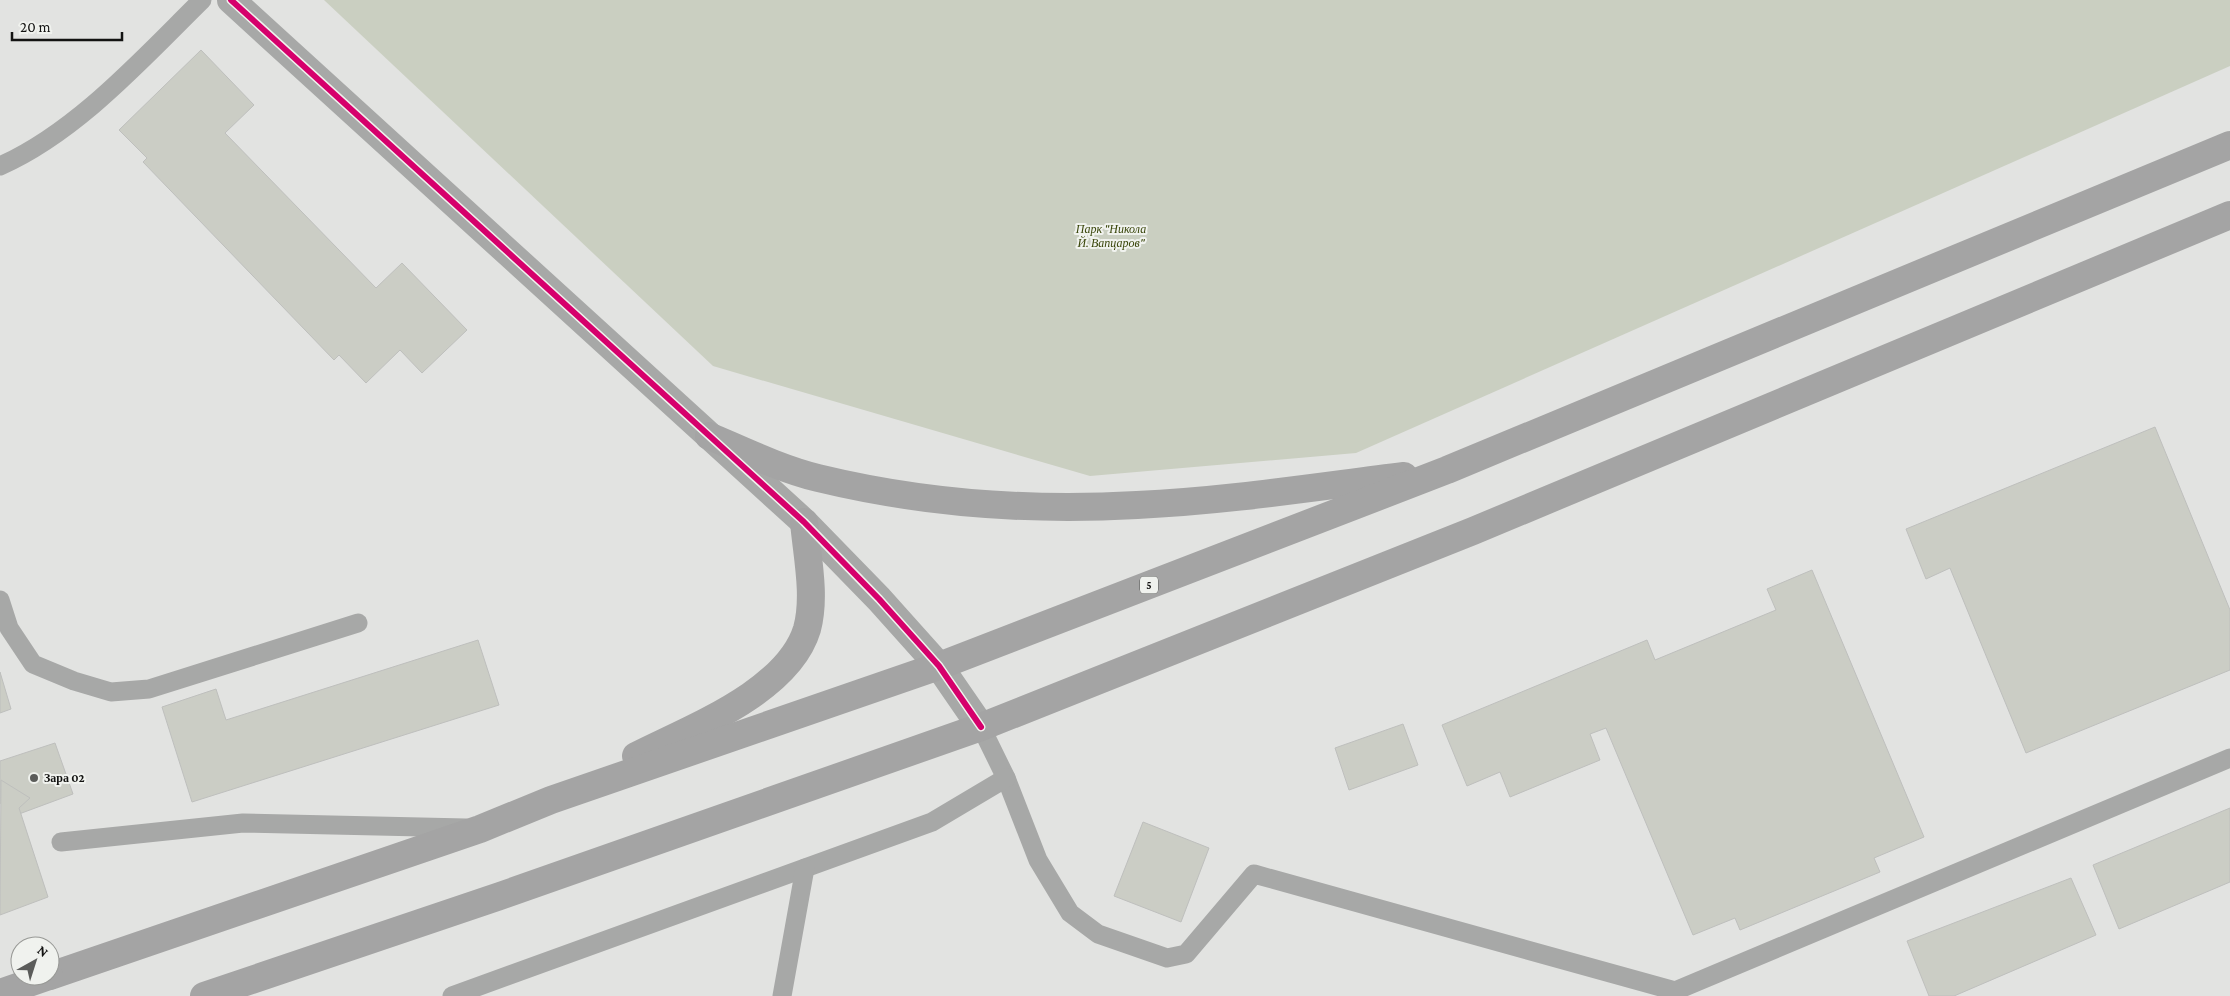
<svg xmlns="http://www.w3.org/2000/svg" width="2230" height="996" font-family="'Crimson Pro',serif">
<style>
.green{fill:#cacfc1}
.building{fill:#cbcdc5;stroke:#bebfbd}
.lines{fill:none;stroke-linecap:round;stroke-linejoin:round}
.lane{stroke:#a7a8a7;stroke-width:19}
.street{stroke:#a7a8a7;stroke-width:28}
.highway{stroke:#a4a4a4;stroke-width:28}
.cycleway-casing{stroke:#f0f2ee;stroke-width:9}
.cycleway{stroke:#d6006c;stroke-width:6}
.poi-dot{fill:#5b5c5a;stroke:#f0f2ee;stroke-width:2}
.labels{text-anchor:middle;stroke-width:4;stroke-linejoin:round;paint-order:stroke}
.shield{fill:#f0f2ee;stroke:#555654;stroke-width:1}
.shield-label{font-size:11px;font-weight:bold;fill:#131312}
.park-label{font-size:12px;font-style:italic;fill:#384509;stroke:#f0f2ee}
.poi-label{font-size:12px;font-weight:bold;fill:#131312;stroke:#f0f2ee;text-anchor:start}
</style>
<rect width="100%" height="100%" fill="#e2e3e1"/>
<path class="green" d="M 324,0 L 2230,0 L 2230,66 L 1356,453 L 1090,476 L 713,366 Z"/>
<g class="building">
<path d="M 201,50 L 254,105 L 225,133 L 376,288 L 402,263 L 467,330 L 422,373 L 400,350 L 366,383 L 339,355 L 334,360 L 143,162 L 147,158 L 119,130 Z"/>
<path d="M 2155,427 L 2230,610 L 2230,670 L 2026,753 L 1950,568 L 1926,579 L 1906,529 Z"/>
<path d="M 1812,570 L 1924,837 L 1874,858 L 1880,872 L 1740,930 L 1735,918 L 1693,935 L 1606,728 L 1590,734 L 1600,760 L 1510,797 L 1500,772 L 1467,786 L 1442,725 L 1647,640 L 1655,660 L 1776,610 L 1767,589 Z"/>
<path d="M 478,640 L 499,705 L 192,802 L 162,707 L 216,689 L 226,720 Z"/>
<path d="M 0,672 L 11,709 L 0,713 Z"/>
<path d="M 1403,724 L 1418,765 L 1349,790 L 1335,748 Z"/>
<path d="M 55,743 L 73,794 L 19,814 L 0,803 L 0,761 Z"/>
<path d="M 1,780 L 30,798 L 19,808 L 48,897 L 0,915 Z"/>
<path d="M 2230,808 L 2230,882 L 2119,929 L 2093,865 Z"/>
<path d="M 1143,822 L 1209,848 L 1181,922 L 1114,896 Z"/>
<path d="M 2071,878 L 2096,935 L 1954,996 L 1929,996 L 1907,941 Z"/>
</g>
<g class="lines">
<g class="lane">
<path d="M 0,166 C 77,132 143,58 202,0"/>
<path d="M 0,600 L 9,628 L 33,664 L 74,681 L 111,692 L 149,689 L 358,623"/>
<path d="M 981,727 L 1006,778 L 1038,860 L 1070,913 L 1098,934 L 1167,958 L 1186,954 L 1254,874 L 1675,991 L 2230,758"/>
<path d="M 61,842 L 243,823 L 466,828"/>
<path d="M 452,996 L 932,822 L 1006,778"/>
<path d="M 782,996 L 805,868"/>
</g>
<path class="street" d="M 231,0 L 804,522 L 879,599 L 939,666 L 981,727"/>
<g class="highway">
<path d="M 709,436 C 744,451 781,469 818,478 C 921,503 1031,511 1137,505 C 1226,501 1315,487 1404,476"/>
<path d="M 636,756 C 691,728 788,692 807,629 C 816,596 807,556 804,522"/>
<path d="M 50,976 L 480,829 L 551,800 L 939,666 L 1447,470 L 2230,145"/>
<path d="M 0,993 L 49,976"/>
<path d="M 204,996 L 500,896 L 981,727 L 1473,531 L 2230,215"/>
</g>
<g class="cycleway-casing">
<path id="cycleway" d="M 231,0 L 804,522 L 879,599 L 939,666 L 981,727"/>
</g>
<use href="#cycleway" class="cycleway"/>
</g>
<circle class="poi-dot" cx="34" cy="778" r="5"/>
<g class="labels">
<rect class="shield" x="1140" y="576.5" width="18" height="17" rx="4"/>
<g class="shield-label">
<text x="1149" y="589">5</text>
</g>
<g class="park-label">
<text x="1111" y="233">Парк "Никола<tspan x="1111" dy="14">Й. Вапцаров"</tspan></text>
</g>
<g class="poi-label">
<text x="44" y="782">Зара 02</text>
</g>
</g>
<g transform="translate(35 961) rotate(39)"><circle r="24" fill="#f0f2ee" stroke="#989996"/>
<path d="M0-4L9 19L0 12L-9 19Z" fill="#5b5c5a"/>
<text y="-8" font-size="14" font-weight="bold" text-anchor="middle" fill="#131312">N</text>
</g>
<path d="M12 32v8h110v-8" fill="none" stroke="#131312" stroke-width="2.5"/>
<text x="20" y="32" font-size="15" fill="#131312" stroke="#f0f2ee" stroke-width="4" paint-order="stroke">20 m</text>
</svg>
